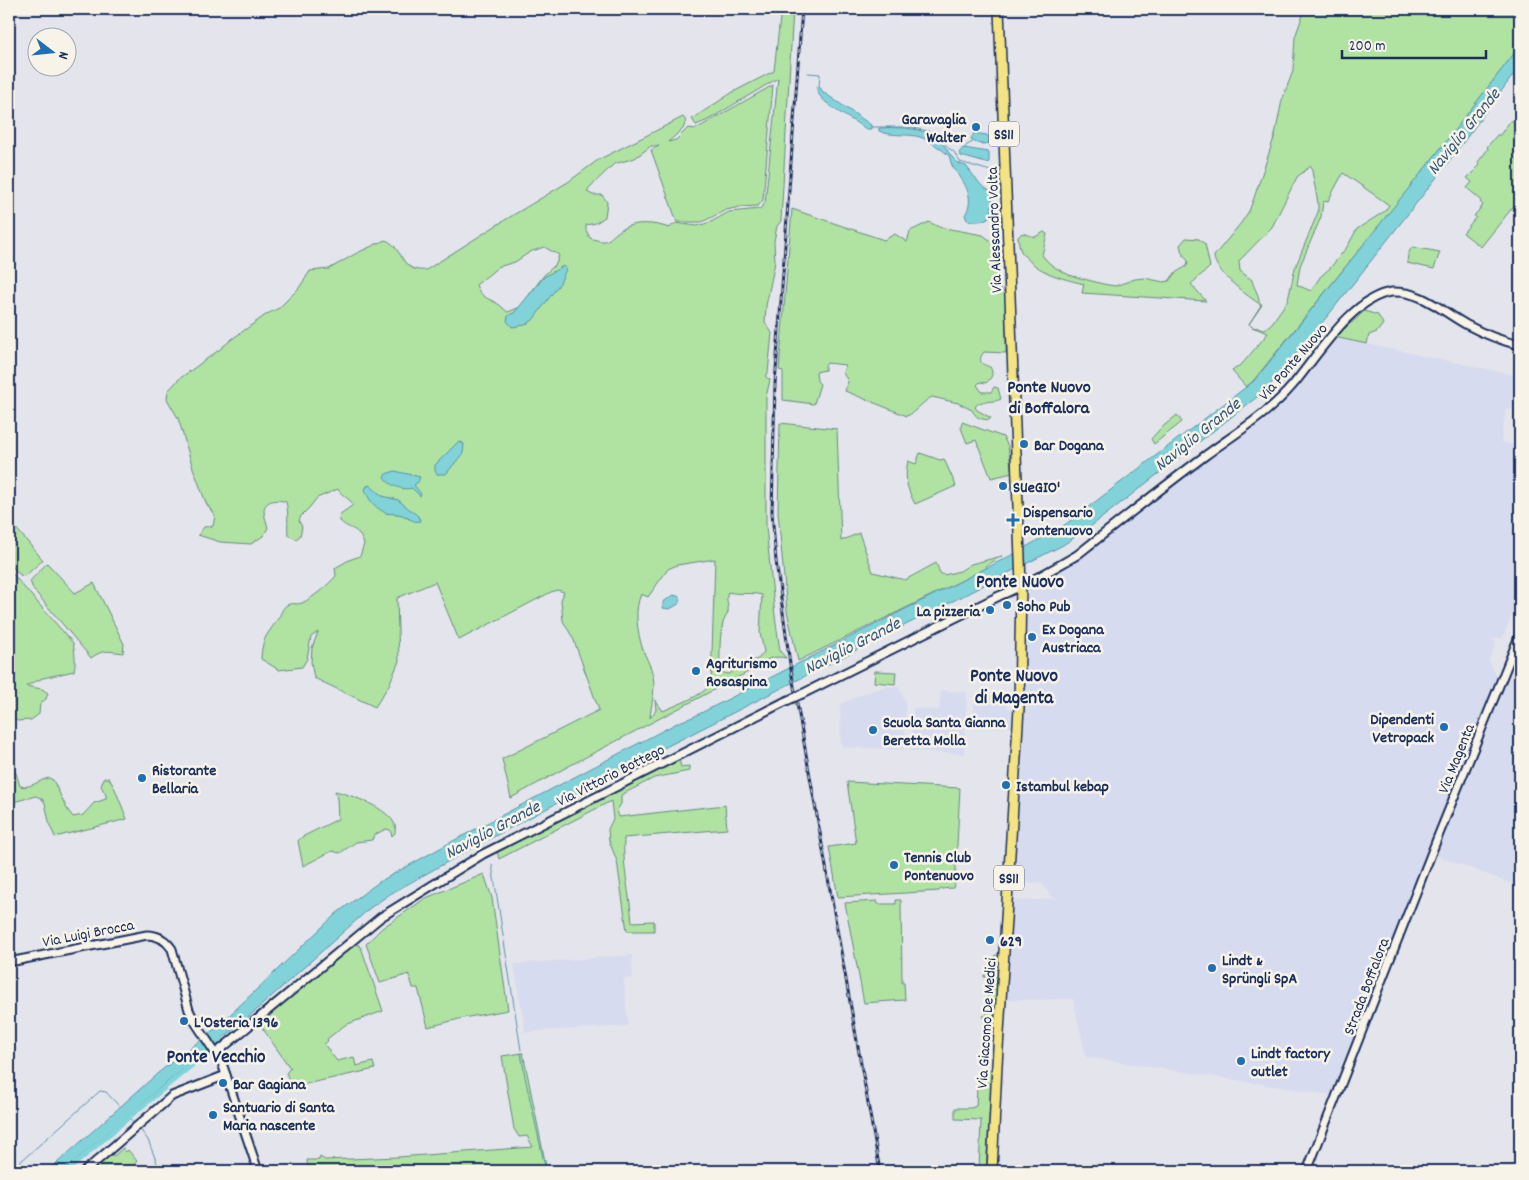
<svg xmlns="http://www.w3.org/2000/svg" width="1529" height="1180" font-family="Dekko,sans-serif">
<style>
.built{fill:#d7dbef}
.green{fill:#b0e2a2;stroke:#668880;fill-rule:evenodd}
.water{fill:#82d3d9;stroke:#5991a8}
.lines{fill:none;stroke-linecap:round;stroke-linejoin:round}
.stream{stroke:#5991a8;stroke-width:1}
.canal{stroke:#82d3d9;stroke-width:5}
.tertiary-casing{stroke:#1b2f5e;stroke-width:11}
.primary-casing{stroke:#1b2f5e;stroke-width:12}
.tertiary{stroke:#f7f3e8;stroke-width:7}
.primary{stroke:#f4e382;stroke-width:9}
.rail-casing{stroke:#1b2f5e;stroke-width:3}
.rail{stroke:#f7f3e8;stroke-width:1;stroke-dasharray:4;stroke-linecap:butt}
.tertiary-bridge-casing{stroke:#1b2f5e;stroke-width:11;stroke-linecap:butt}
.tertiary-bridge{stroke:#f7f3e8;stroke-width:7}
.poi-dot{fill:#1f6fb2;stroke:#f7f3e8;stroke-width:2}
.labels{text-anchor:middle;stroke-width:5;stroke-linejoin:round;paint-order:stroke}
.shield{fill:#f7f3e8;stroke:#5d6a87;stroke-width:1}
.shield-label{font-size:15px;font-weight:bold;fill:#1b2f5e}
.poi-label{font-size:16px;font-weight:bold;fill:#1b2f5e;stroke:#f7f3e8;text-anchor:start}
.street-label{font-size:16px;fill:#1b2f5e;stroke:#f7f3e8}
.water-label{font-size:18px;font-style:italic;fill:#35587d;stroke:#f7f3e8}
.neighbourhood-label{font-size:18px;font-weight:bold;fill:#1b2f5e;stroke:#f7f3e8}
.quarter-label{font-size:19px;font-weight:bold;fill:#1b2f5e;stroke:#f7f3e8}
</style>
<rect width="100%" height="100%" fill="#e4e5ec"/>
<filter id="ink" filterUnits="userSpaceOnUse"><feTurbulence type="fractalNoise" baseFrequency=".02" numOctaves="2"/><feDisplacementMap in="SourceGraphic" scale="10" xChannelSelector="R" yChannelSelector="G"/><feConvolveMatrix kernelMatrix="1 2 1 2 8 2 1 2 1" color-interpolation-filters="sRGB"/></filter>
<g filter="url(#ink)">
<g class="built">
<path d="M 1334,337 L 1520,376 L 1520,411 L 1506,409 L 1501,442 L 1520,446 L 1520,592 L 1503,638 L 1491,639 L 1495,640 L 1495,647 L 1489,660 L 1498,679 L 1331,1095 L 1086,1057 L 1073,999 L 1005,1000 L 1012,901 L 1053,899 L 1041,883 L 1014,882 L 1024,690 L 1027,586 L 1108,539 L 1106,536 L 1135,512 L 1252,425 Z"/>
<path d="M 1520,643 L 1520,887 L 1435,855 Z"/>
<path d="M 885,687 L 899,687 L 906,704 L 904,750 L 844,747 L 841,746 L 840,704 L 873,690 Z"/>
<path d="M 941,690 L 967,692 L 964,754 L 911,751 L 913,708 L 939,710 Z"/>
<path d="M 975,694 L 1008,696 L 1008,708 L 1013,709 L 1012,727 L 972,729 Z"/>
<path d="M 632,955 L 633,978 L 624,979 L 628,1026 L 525,1032 L 514,964 Z"/>
</g>
<g class="green">
<path d="M 781,9 L 793,9 L 781,221 L 777,226 L 774,241 L 775,262 L 766,306 L 765,322 L 772,333 L 768,373 L 765,376 L 770,380 L 766,397 L 766,527 L 775,616 L 780,651 L 786,658 C 768,654 763,664 748,672 L 567,767 L 511,798 L 502,759 L 599,710 L 573,638 L 563,621 L 561,600 L 564,592 L 557,590 L 551,592 L 459,640 L 435,582 L 397,598 L 399,661 L 389,685 L 375,707 L 314,678 L 311,662 L 312,648 L 318,632 L 311,637 L 307,659 L 302,667 L 279,670 L 261,659 C 262,636 268,635 279,617 C 281,613 283,607 287,605 C 292,602 297,605 302,603 C 314,597 327,586 336,576 L 335,568 L 349,560 L 360,556 L 364,544 C 356,524 353,533 340,521 L 339,515 L 353,505 C 349,497 342,497 338,489 L 317,498 L 309,508 L 301,516 L 299,521 L 302,527 L 300,536 L 296,539 L 288,535 C 287,524 289,513 286,502 C 279,499 264,499 264,511 C 264,516 267,523 268,528 L 263,536 L 251,544 L 220,542 L 198,535 L 204,527 L 213,526 L 215,516 L 206,503 L 193,468 L 178,418 L 167,399 L 168,391 L 179,379 L 219,350 L 232,339 L 267,314 L 279,308 L 299,288 L 310,271 L 329,269 L 355,254 L 385,240 C 403,245 399,273 426,270 L 500,223 L 568,182 L 598,160 L 683,117 L 686,121 L 683,129 L 668,142 L 676,140 L 688,128 L 696,129 L 773,85 L 763,200 L 758,206 L 740,207 L 726,210 L 702,222 L 677,222 L 651,150 L 659,146 L 651,146 L 635,158 L 614,164 L 589,188 L 587,192 L 593,195 L 602,195 L 607,202 L 605,217 L 596,223 L 586,225 L 586,230 L 590,238 C 611,245 606,239 622,229 C 634,221 656,223 669,228 L 676,223 L 697,226 L 711,222 L 729,212 L 760,209 L 765,203 L 778,78 L 708,120 L 696,125 L 692,119 L 733,92 L 774,71 ZM 544,247 L 559,255 L 556,264 L 544,275 L 520,307 L 508,312 C 504,310 502,306 498,304 C 487,297 482,299 476,285 L 498,267 L 515,262 L 530,252 ZM 458,442 L 463,443 C 458,464 455,463 435,465 ZM 369,485 L 382,496 L 398,500 L 420,519 L 409,519 L 402,514 L 386,513 L 367,494 L 366,487 ZM 715,559 L 711,684 C 701,697 678,704 663,711 L 655,700 L 656,710 L 650,718 C 651,704 656,690 653,676 C 651,665 645,657 642,647 C 637,629 634,611 641,594 L 648,597 L 668,569 L 677,565 ZM 728,592 C 740,595 751,592 762,595 L 760,633 L 764,652 L 758,659 L 745,663 L 729,674 L 720,672 C 720,655 719,639 723,623 C 724,619 727,616 728,612 C 729,605 725,600 728,592 Z"/>
<path d="M 1305,9 L 1520,9 L 1520,46 L 1424,170 L 1253,381 L 1246,387 L 1232,371 L 1243,363 L 1268,333 L 1252,327 L 1249,324 L 1261,305 C 1249,297 1214,272 1214,256 L 1241,223 L 1249,211 L 1254,198 L 1275,135 L 1282,100 L 1293,71 L 1295,37 ZM 1311,166 L 1318,203 L 1318,212 L 1295,268 L 1288,300 L 1272,323 L 1265,329 L 1252,327 L 1249,324 L 1262,305 L 1259,301 C 1259,294 1253,287 1252,280 L 1240,271 L 1239,261 L 1272,227 L 1297,177 ZM 1343,173 L 1389,205 L 1385,211 L 1357,229 L 1347,247 L 1330,268 L 1320,277 L 1311,291 L 1297,285 L 1300,266 L 1321,217 L 1323,202 L 1328,201 Z"/>
<path d="M 1511,120 L 1520,128 L 1520,198 L 1481,247 L 1463,233 L 1476,217 L 1474,216 L 1483,205 L 1480,202 L 1481,200 L 1467,188 L 1472,182 L 1467,178 L 1480,165 L 1478,162 L 1488,149 L 1487,147 L 1497,135 L 1500,135 Z"/>
<path d="M 792,209 L 884,240 L 895,234 L 907,242 L 910,231 L 929,222 L 939,227 L 983,235 L 996,245 C 1002,260 996,270 996,285 L 1006,294 L 1006,353 L 984,352 C 977,361 981,364 990,367 C 994,373 992,378 986,383 L 980,382 L 977,385 L 982,392 L 991,392 L 994,387 L 998,388 L 1001,399 C 992,404 981,398 975,407 L 977,410 L 991,418 L 989,420 C 980,419 976,418 972,410 L 958,403 L 932,397 C 922,402 916,412 907,416 L 845,391 L 848,381 L 843,373 L 845,365 L 827,363 L 825,366 L 825,370 L 816,372 L 817,381 L 820,384 L 814,404 L 783,400 L 783,371 L 779,370 Z"/>
<path d="M 1044,232 L 1047,234 L 1042,255 L 1048,262 L 1056,268 L 1069,275 L 1103,284 L 1115,286 L 1135,279 L 1144,278 L 1164,282 L 1169,281 L 1175,273 L 1187,266 L 1188,261 L 1182,253 L 1180,245 L 1186,238 L 1199,239 L 1205,244 L 1210,267 L 1191,284 L 1206,301 L 1082,293 L 1084,284 C 1060,278 1038,273 1022,253 C 1019,249 1019,242 1018,237 L 1022,233 L 1035,237 Z"/>
<path d="M 1412,247 L 1440,252 L 1434,269 L 1407,263 L 1408,254 Z"/>
<path d="M 1364,311 L 1378,315 L 1383,324 L 1377,332 L 1369,335 L 1367,344 L 1334,337 L 1356,319 Z"/>
<path d="M 1177,415 L 1182,422 L 1154,444 L 1151,439 L 1160,429 Z"/>
<path d="M 962,422 L 1003,437 L 1008,446 L 1012,473 L 991,478 L 976,440 L 967,443 L 961,428 Z"/>
<path d="M 780,423 L 837,429 L 841,541 L 859,533 L 873,572 L 905,580 L 936,563 L 940,573 L 944,575 L 960,571 L 971,564 L 1002,556 L 986,566 L 987,568 L 798,661 L 787,611 L 778,512 Z"/>
<path d="M 920,453 L 940,460 L 944,459 L 956,486 L 915,504 C 907,489 904,478 908,461 L 916,464 Z"/>
<path d="M 9,520 L 43,560 L 25,576 L 20,575 L 9,563 Z"/>
<path d="M 47,563 L 75,593 L 94,583 L 124,644 L 123,653 C 109,651 103,649 91,658 L 33,589 L 30,581 Z"/>
<path d="M 9,570 L 73,643 C 75,653 76,662 74,671 L 43,678 L 26,686 L 42,689 L 48,693 L 46,699 L 40,704 L 39,714 L 31,720 L 17,721 L 12,716 L 9,715 Z"/>
<path d="M 875,671 L 896,672 L 895,684 L 874,682 Z"/>
<path d="M 679,759 L 681,767 L 689,766 L 689,771 L 654,778 L 621,795 L 621,804 L 617,810 L 619,817 L 725,805 L 727,829 L 624,838 C 622,866 630,894 632,922 L 654,921 L 654,931 L 627,931 L 617,861 L 609,841 L 608,829 L 613,819 L 611,801 L 499,859 L 497,851 Z"/>
<path d="M 9,769 L 16,773 L 20,786 C 30,789 39,780 49,778 L 53,780 L 67,809 L 73,817 L 83,815 L 94,803 L 106,799 L 106,795 L 101,786 L 104,778 L 109,778 L 115,789 L 127,819 L 55,837 L 50,826 L 45,803 L 42,799 L 36,796 L 9,803 Z"/>
<path d="M 847,782 L 960,788 L 955,884 L 953,888 L 941,889 L 939,891 L 838,897 L 829,847 L 856,843 Z"/>
<path d="M 335,791 C 351,795 389,808 395,825 C 396,828 395,831 395,833 L 392,836 L 390,830 L 386,829 L 374,835 L 372,840 L 356,842 L 340,853 L 332,851 L 303,866 L 298,841 L 302,837 L 338,819 L 337,799 Z"/>
<path d="M 484,874 L 492,898 L 508,1010 L 463,1018 L 428,1027 L 418,988 L 413,988 L 409,974 L 380,983 L 366,944 L 382,928 L 426,898 Z"/>
<path d="M 896,900 L 901,900 L 902,983 L 904,983 L 905,1000 L 864,1003 L 845,903 L 877,901 L 878,904 L 896,904 Z"/>
<path d="M 356,943 L 361,947 L 383,1011 L 345,1025 L 327,1039 L 328,1041 L 324,1044 L 337,1061 L 354,1057 L 356,1066 L 373,1062 L 375,1069 L 292,1087 L 286,1073 L 291,1067 L 290,1068 L 259,1023 Z"/>
<path d="M 995,955 L 999,955 L 995,1015 L 985,1019 L 983,1016 L 987,1015 L 988,977 L 984,977 L 984,975 L 993,975 Z"/>
<path d="M 523,1053 L 547,1171 L 322,1171 L 323,1167 L 319,1169 L 319,1171 L 308,1171 L 307,1160 L 319,1160 L 320,1157 L 325,1160 L 398,1157 L 533,1147 L 527,1136 L 519,1137 L 514,1129 L 502,1056 Z"/>
<path d="M 992,1069 L 986,1171 L 979,1171 L 981,1120 L 955,1119 L 955,1108 L 971,1108 L 976,1106 L 978,1071 Z"/>
<path d="M 123,1148 L 126,1152 L 128,1150 L 137,1161 L 133,1166 L 126,1165 L 121,1169 L 121,1171 L 93,1171 L 90,1169 L 109,1151 L 114,1156 Z"/>
</g>
<g class="water">
<path d="M 1520,46 L 1520,66 L 1444,168 L 1330,313 L 1266,390 L 1090,527 L 1063,545 L 593,784 L 465,852 L 390,894 L 370,908 L 243,1022 L 166,1083 L 63,1171 L 48,1171 L 158,1073 L 216,1028 L 337,913 L 379,882 L 453,841 L 679,722 L 693,717 L 1012,555 L 1066,524 L 1254,381 L 1433,158 Z"/>
<path d="M 819,86 L 823,92 L 871,125 L 871,129 L 866,129 C 854,120 815,102 817,87 Z"/>
<path d="M 879,128 C 898,127 924,127 939,140 C 950,150 951,163 966,166 L 981,185 L 991,192 L 993,197 L 991,215 C 985,222 976,222 967,220 L 965,215 C 976,197 964,182 953,167 C 950,163 951,160 949,156 C 945,151 927,139 920,137 C 907,133 891,137 879,131 Z"/>
<path d="M 974,133 L 987,135 L 989,138 L 989,143 C 983,145 975,144 971,139 Z"/>
<path d="M 963,148 L 989,152 L 989,162 L 986,163 L 961,156 L 959,153 Z"/>
<path d="M 563,266 L 566,269 L 560,283 L 533,320 L 525,325 L 512,327 L 507,321 L 508,316 L 515,312 L 544,277 Z"/>
<path d="M 458,442 L 464,444 L 463,453 L 446,474 L 437,474 L 435,471 L 435,465 Z"/>
<path d="M 395,471 L 420,477 L 418,482 L 414,485 L 421,494 L 420,496 L 412,488 C 402,491 389,485 384,477 L 386,474 Z"/>
<path d="M 369,485 L 382,496 L 398,500 L 418,516 L 420,521 C 412,523 409,517 402,515 C 397,513 391,514 386,513 C 376,509 367,498 365,489 Z"/>
<path d="M 674,595 L 680,597 L 680,603 L 670,609 L 663,608 L 663,602 Z"/>
</g>
<g class="lines">
<g class="stream">
<path d="M 808,73 L 820,74 L 819,86"/>
<path d="M 871,127 L 908,127 L 928,131 L 943,139 L 947,147 L 954,152 L 960,162 L 994,172"/>
<path d="M 965,148 L 967,145 L 973,142"/>
<path d="M 492,865 L 521,1050"/>
<path d="M 521,1053 L 525,1077 L 546,1171"/>
<path d="M 127,1115 L 134,1123"/>
<path d="M 139,1128 L 148,1140 L 160,1171"/>
<path d="M 10,1171 L 100,1091 L 106,1092 L 119,1106"/>
</g>
<path class="canal" d="M 67,1171 L 129,1117 L 215,1046 L 221,1040 L 221,1033"/>
<g class="tertiary-casing">
<g id="tertiary">
<path d="M 802,694 L 999,596 C 1024,586 1053,569 1077,555 C 1120,521 1163,487 1206,455 C 1236,433 1268,414 1292,386 C 1316,358 1353,296 1392,292 C 1421,290 1443,312 1467,325 C 1484,334 1501,341 1520,345"/>
<path d="M 9,962 L 147,935 C 158,935 166,940 172,949 L 189,1010 L 195,1022 L 222,1063 L 258,1171"/>
<path d="M 217,1054 L 221,1049 L 381,917 L 483,854 L 784,702"/>
<path d="M 85,1171 L 172,1096 L 226,1075"/>
<path d="M 1307,1171 L 1437,839 L 1520,634"/>
</g>
</g>
<g class="primary-casing">
<path id="primary" d="M 992,1171 L 997,1065 L 1019,708 L 1021,584 L 999,9"/>
</g>
<use href="#tertiary" class="tertiary"/>
<use href="#primary" class="primary"/>
<g class="rail-casing">
<path id="rail" d="M 802,9 L 775,384 L 772,512 L 776,561 L 790,664 L 880,1171"/>
</g>
<use href="#rail" class="rail"/>
<g class="tertiary-bridge-casing">
<path id="tertiary-bridge" d="M 784,702 L 802,694"/>
</g>
<use href="#tertiary-bridge" class="tertiary-bridge"/>
</g>
</g>
<g class="poi-dot">
<circle cx="976" cy="127" r="5"/>
<circle cx="1024" cy="444" r="5"/>
<circle cx="1003" cy="486" r="5"/>
<path d="M1010.5 512.5h5v5h5v5h-5v5h-5v-5h-5v-5h5z"/>
<circle cx="1007" cy="605" r="5"/>
<circle cx="990" cy="610" r="5"/>
<circle cx="1032" cy="637" r="5"/>
<circle cx="696" cy="671" r="5"/>
<circle cx="1444" cy="727" r="5"/>
<circle cx="873" cy="730" r="5"/>
<circle cx="142" cy="778" r="5"/>
<circle cx="1006" cy="785" r="5"/>
<circle cx="894" cy="865" r="5"/>
<circle cx="990" cy="940" r="5"/>
<circle cx="1212" cy="968" r="5"/>
<circle cx="184" cy="1021" r="5"/>
<circle cx="1241" cy="1061" r="5"/>
<circle cx="223" cy="1083" r="5"/>
<circle cx="213" cy="1115" r="5"/>
</g>
<g class="labels">
<g class="shield">
<rect x="989" y="121.5" width="30" height="25" rx="4"/>
<rect x="994" y="865.5" width="30" height="25" rx="4"/>
</g>
<g class="shield-label">
<text x="1004" y="139">SS11</text>
<text x="1009" y="883">SS11</text>
</g>
<g class="poi-label">
<text x="966" y="124" text-anchor="end">Garavaglia<tspan x="966" dy="18">Walter</tspan></text>
<text x="1034" y="450">Bar Dogana</text>
<text x="1013" y="492">SUeGIO'</text>
<text x="1023" y="517">Dispensario<tspan x="1023" dy="18">Pontenuovo</tspan></text>
<text x="1017" y="611">Soho Pub</text>
<text x="980" y="616" text-anchor="end">La pizzeria</text>
<text x="1042" y="634">Ex Dogana<tspan x="1042" dy="18">Austriaca</tspan></text>
<text x="706" y="668">Agriturismo<tspan x="706" dy="18">Rosaspina</tspan></text>
<text x="1434" y="724" text-anchor="end">Dipendenti<tspan x="1434" dy="18">Vetropack</tspan></text>
<text x="883" y="727">Scuola Santa Gianna<tspan x="883" dy="18">Beretta Molla</tspan></text>
<text x="152" y="775">Ristorante<tspan x="152" dy="18">Bellaria</tspan></text>
<text x="1016" y="791">Istambul kebap</text>
<text x="904" y="862">Tennis Club<tspan x="904" dy="18">Pontenuovo</tspan></text>
<text x="1000" y="946">629</text>
<text x="1222" y="965">Lindt &amp;<tspan x="1222" dy="18">Sprüngli SpA</tspan></text>
<text x="194" y="1027">L'Osteria 1396</text>
<text x="1251" y="1058">Lindt factory<tspan x="1251" dy="18">outlet</tspan></text>
<text x="233" y="1089">Bar Gagiana</text>
<text x="223" y="1112">Santuario di Santa<tspan x="223" dy="18">Maria nascente</tspan></text>
</g>
<g class="street-label">
<text transform="translate(993 230) rotate(-92)" y="6">Via Alessandro Volta</text>
<text transform="translate(1292 361) rotate(-49)" y="6">Via Ponte Nuovo</text>
<text transform="translate(1455 758) rotate(-68)" y="6">Via Magenta</text>
<text transform="translate(610 774) rotate(-27)" y="6">Via Vittorio Bottego</text>
<text transform="translate(88 932) rotate(-11)" y="6">Via Luigi Brocca</text>
<text transform="translate(1365 986) rotate(-69)" y="6">Strada Boffalora</text>
<text transform="translate(985 1023) rotate(-86)" y="6">Via Giacomo De Medici</text>
</g>
<g class="water-label">
<text transform="translate(1463 131) rotate(-51)" y="6">Naviglio Grande</text>
<text transform="translate(1197 434) rotate(-39)" y="6">Naviglio Grande</text>
<text transform="translate(852 645) rotate(-27)" y="6">Naviglio Grande</text>
<text transform="translate(492 829) rotate(-28)" y="6">Naviglio Grande</text>
</g>
<g class="neighbourhood-label">
<text x="1049" y="392">Ponte Nuovo<tspan x="1049" dy="21">di Boffalora</tspan></text>
</g>
<g class="quarter-label">
<text x="1020" y="587">Ponte Nuovo</text>
<text x="1014" y="681">Ponte Nuovo<tspan x="1014" dy="22">di Magenta</tspan></text>
<text x="216" y="1062">Ponte Vecchio</text>
</g>
</g>
<rect width="1529" height="1180" fill="none" stroke="#f7f3e8" stroke-width="30"/>
<rect x="15" y="15" width="1499" height="1150" fill="none" stroke="#1b2f5e" stroke-width="2" filter="url(#ink)"/>
<g transform="translate(52 52) rotate(106)"><circle r="24" fill="#f7f3e8" stroke="#9fa5b1"/>
<path d="M0-4L9 19L0 12L-9 19Z" fill="#1f6fb2"/>
<text y="-8" font-size="14" font-weight="bold" text-anchor="middle" fill="#1b2f5e">N</text>
</g>
<path d="M1342 50v8h144v-8" fill="none" stroke="#1b2f5e" stroke-width="2.5"/>
<text x="1349" y="50" font-size="15" fill="#1b2f5e" stroke="#f7f3e8" stroke-width="4" paint-order="stroke">200 m</text>
</svg>
